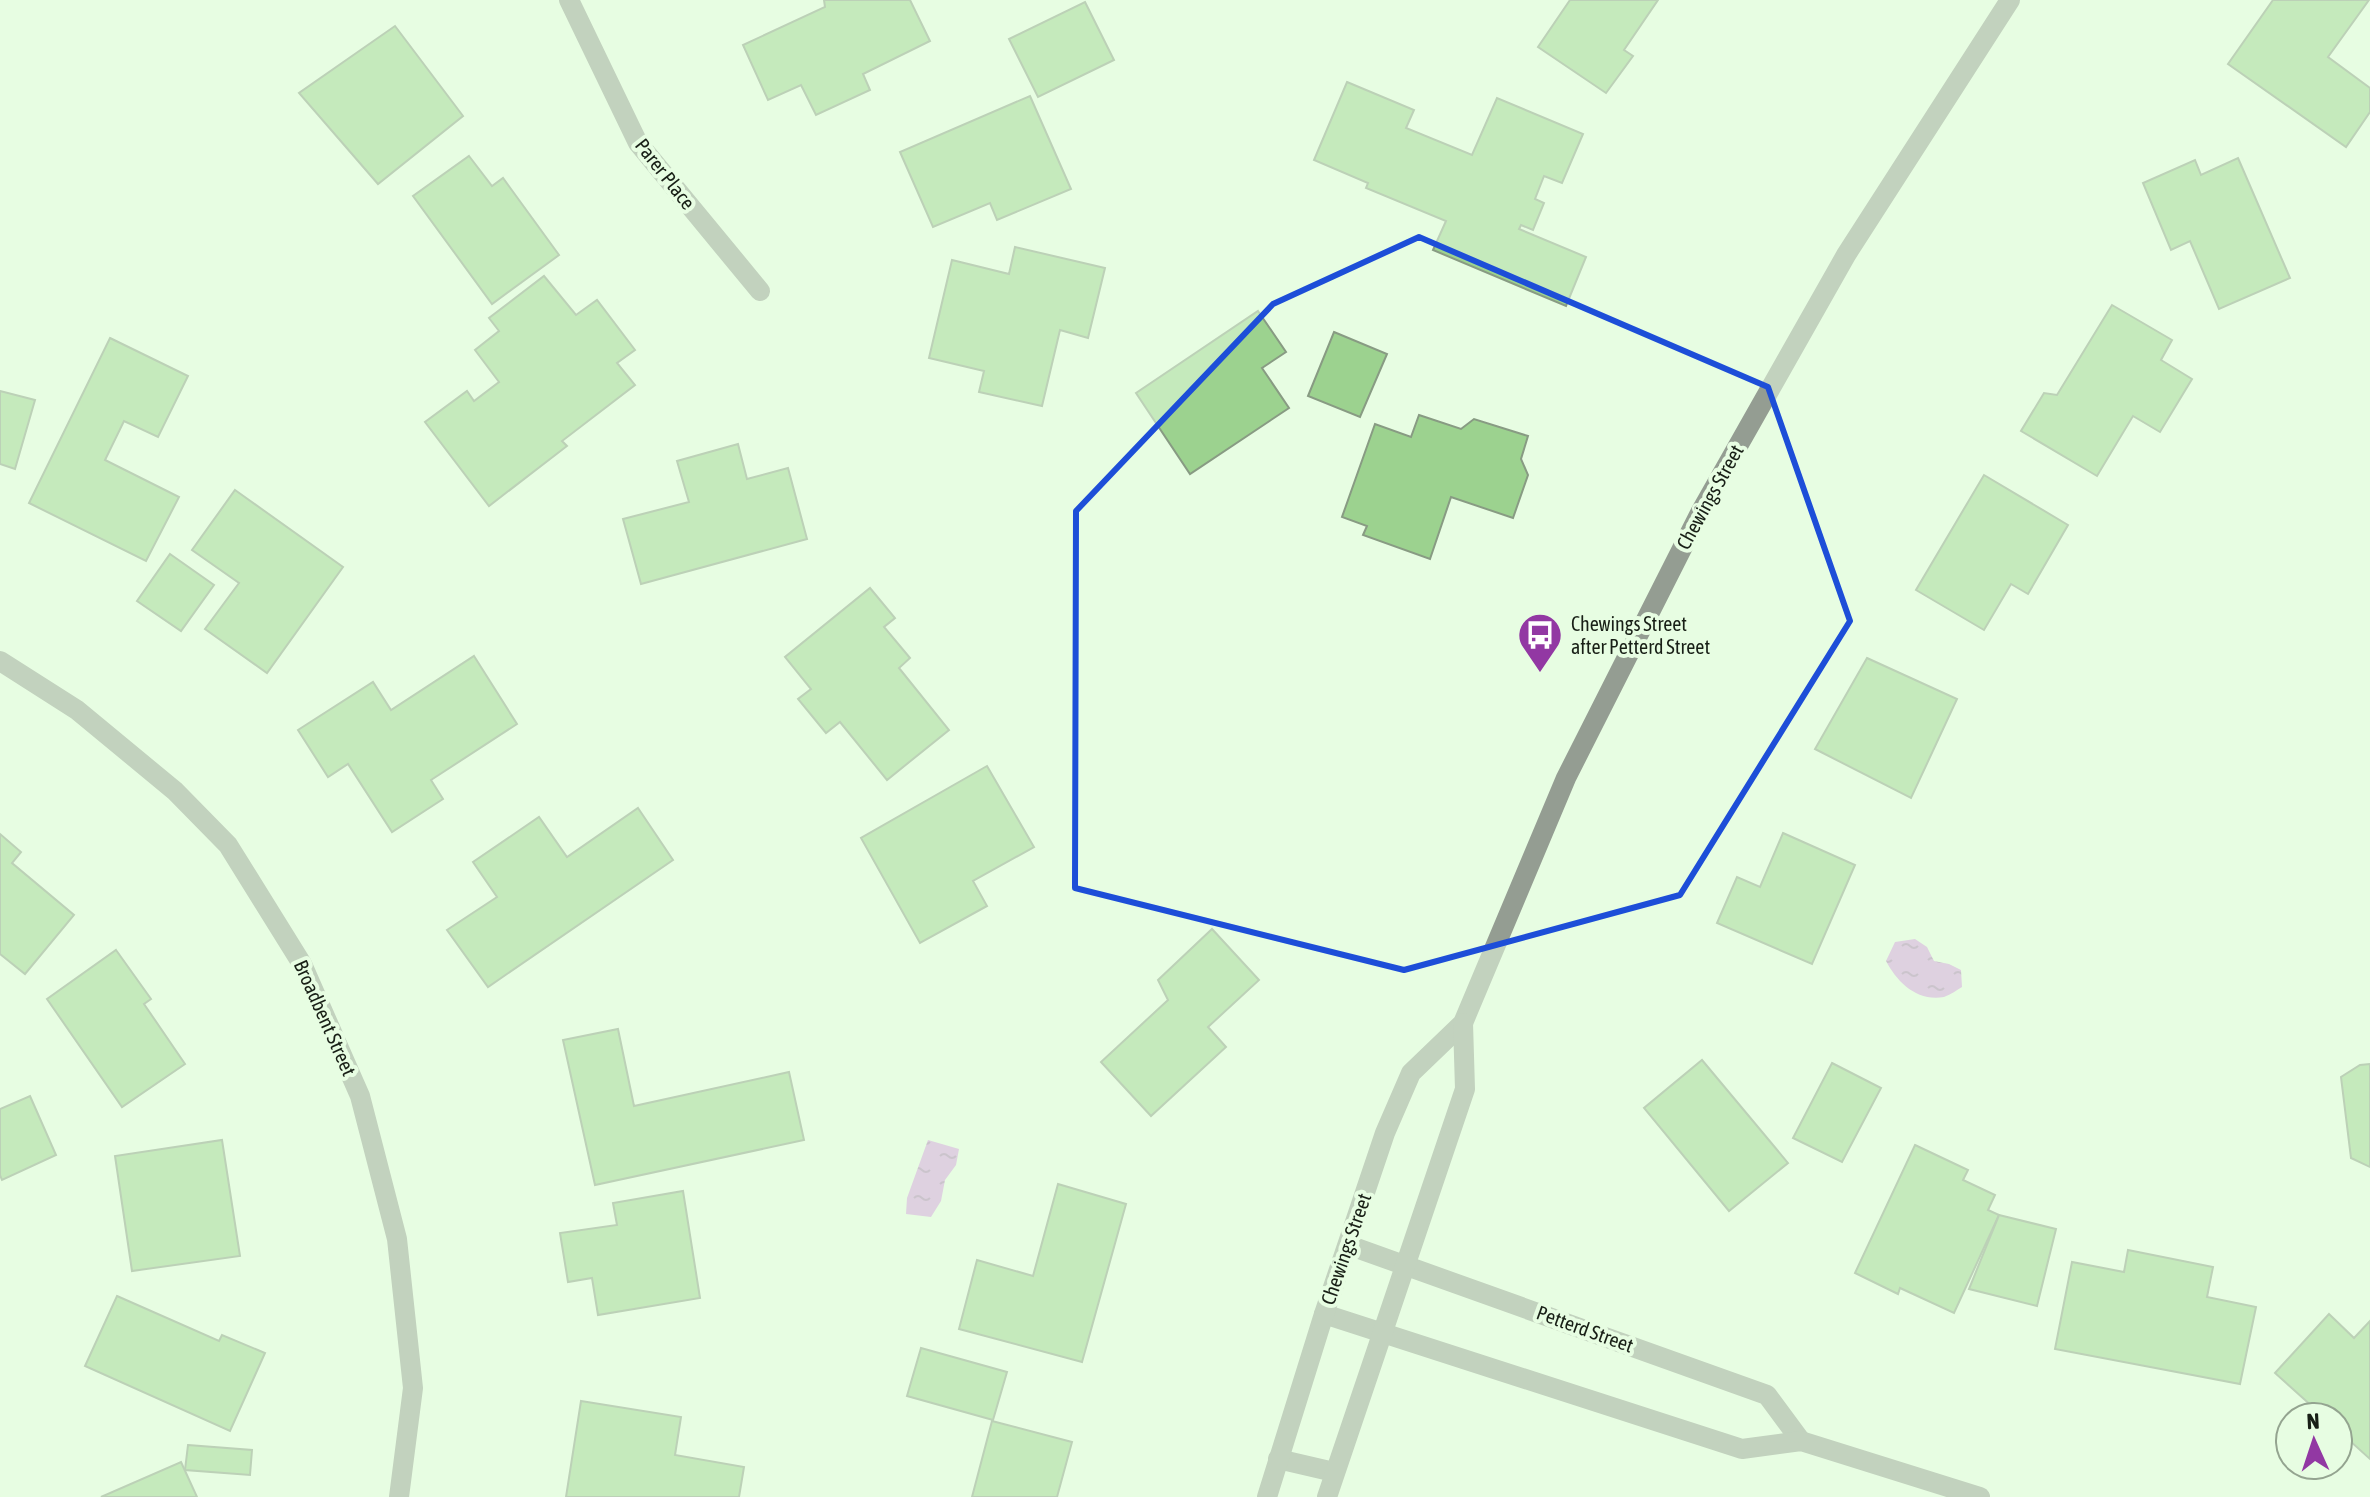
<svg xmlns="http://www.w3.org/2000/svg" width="2370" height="1497" font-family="'Asap Condensed',sans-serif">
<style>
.water{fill:url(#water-ripples)}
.building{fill:#9cd28f;stroke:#889b83;stroke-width:2}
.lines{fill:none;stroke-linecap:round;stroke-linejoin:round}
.minor{stroke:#949d92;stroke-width:20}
.marked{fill:none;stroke:#1d4ed8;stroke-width:6;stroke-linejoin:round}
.labels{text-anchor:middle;stroke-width:8;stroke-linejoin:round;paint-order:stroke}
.street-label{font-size:20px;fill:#181f16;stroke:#e7fde2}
.poi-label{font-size:20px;fill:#181f16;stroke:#e7fde2;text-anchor:start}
</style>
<defs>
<pattern id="water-ripples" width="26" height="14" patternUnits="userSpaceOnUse" patternTransform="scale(2)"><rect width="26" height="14" fill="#d29cdd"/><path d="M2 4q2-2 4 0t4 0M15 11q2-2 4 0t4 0" fill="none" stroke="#a97fb2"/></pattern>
</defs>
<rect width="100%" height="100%" fill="#e7fde2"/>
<g class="water">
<path d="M 1915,939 L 1927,947 L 1934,961 L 1949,964 L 1961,970 L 1962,987 C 1957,990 1950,995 1944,997 C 1917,1002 1897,982 1886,961 L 1895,942 Z"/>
<path d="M 928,1140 L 959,1149 L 956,1165 L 945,1180 L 941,1201 L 931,1217 L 906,1214 L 907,1198 Z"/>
</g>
<g class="building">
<path d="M 824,0 L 910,0 L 930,41 L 863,74 L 870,90 L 816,115 L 801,85 L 768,100 L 743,45 L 825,7 Z"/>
<path d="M 1570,0 L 1658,0 L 1624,50 L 1633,56 L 1606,93 L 1538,47 Z"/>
<path d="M 2273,0 L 2369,0 L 2328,57 L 2370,88 L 2370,112 L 2346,147 L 2228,64 Z"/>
<path d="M 1085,2 L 1114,60 L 1038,97 L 1009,39 Z"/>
<path d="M 395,26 L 463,116 L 378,184 L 299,93 Z"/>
<path d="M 1347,82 L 1414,110 L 1406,128 L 1472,155 L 1497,98 L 1583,134 L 1562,183 L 1544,176 L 1535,199 L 1544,203 L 1533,230 L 1521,225 L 1519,229 L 1586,257 L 1566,306 L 1433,250 L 1446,221 L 1366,188 L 1368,183 L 1314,160 Z"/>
<path d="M 1030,96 L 1071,189 L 997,220 L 990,203 L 933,227 L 900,152 Z"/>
<path d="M 469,156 L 492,186 L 503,178 L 559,255 L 492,304 L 413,196 Z"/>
<path d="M 2238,158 L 2290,278 L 2219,309 L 2190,241 L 2171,250 L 2143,183 L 2195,160 L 2201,175 Z"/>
<path d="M 1015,247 L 1105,268 L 1088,338 L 1060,330 L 1042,406 L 979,392 L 984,371 L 929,358 L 952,260 L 1009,274 Z"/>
<path d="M 544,276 L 576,315 L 597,300 L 635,350 L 617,363 L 635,385 L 562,441 L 567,446 L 489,506 L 425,422 L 467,391 L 474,401 L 499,382 L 475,350 L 499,331 L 489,318 Z"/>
<path d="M 2112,305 L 2172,340 L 2161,360 L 2192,379 L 2160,432 L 2133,416 L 2097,476 L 2021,431 L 2044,393 L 2057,395 Z"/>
<path d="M 1258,311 L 1286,352 L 1262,368 L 1289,408 L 1190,474 L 1136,393 Z"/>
<path d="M 1334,332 L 1387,354 L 1360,417 L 1308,396 Z"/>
<path d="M 110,338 L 188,376 L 158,437 L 124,421 L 105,460 L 179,497 L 146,561 L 29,503 Z"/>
<path d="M 0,391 L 35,400 L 15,469 L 0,464 Z"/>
<path d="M 1419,415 L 1461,429 L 1474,419 L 1528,436 L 1521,459 L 1528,475 L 1513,518 L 1451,497 L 1430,559 L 1363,535 L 1367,526 L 1342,517 L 1375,424 L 1411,437 Z"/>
<path d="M 738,444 L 747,479 L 788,468 L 807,539 L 641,584 L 623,519 L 689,502 L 677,461 Z"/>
<path d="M 1984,475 L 2068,525 L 2028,594 L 2011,584 L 1984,630 L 1916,590 Z"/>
<path d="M 235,490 L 343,567 L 267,673 L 205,629 L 239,583 L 192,550 Z"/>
<path d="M 170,554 L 214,585 L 181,631 L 137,601 Z"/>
<path d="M 870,588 L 895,618 L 884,627 L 910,658 L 899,668 L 949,730 L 887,780 L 840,722 L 826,733 L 798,699 L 811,689 L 785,657 Z"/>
<path d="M 474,656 L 517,724 L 431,780 L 443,799 L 392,832 L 348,764 L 328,777 L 298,730 L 373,682 L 391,710 Z"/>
<path d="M 1867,658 L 1957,699 L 1911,798 L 1815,749 Z"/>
<path d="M 987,766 L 1034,847 L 973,881 L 987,906 L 920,943 L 861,838 Z"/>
<path d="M 638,808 L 673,860 L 488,987 L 447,930 L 497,897 L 473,862 L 539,817 L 567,857 Z"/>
<path d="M 1783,833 L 1855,865 L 1812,964 L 1717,923 L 1737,877 L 1760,887 Z"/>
<path d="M 0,834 L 21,852 L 12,863 L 74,915 L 25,974 L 0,954 Z"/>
<path d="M 1212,929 L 1259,980 L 1208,1027 L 1226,1047 L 1151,1116 L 1101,1062 L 1168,1000 L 1158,980 Z"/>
<path d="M 116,950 L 151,999 L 144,1004 L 185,1064 L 122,1107 L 47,999 Z"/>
<path d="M 618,1029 L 634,1106 L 789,1072 L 804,1140 L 595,1185 L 563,1040 Z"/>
<path d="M 1702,1060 L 1788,1163 L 1729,1211 L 1644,1108 Z"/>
<path d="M 1832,1063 L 1881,1088 L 1842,1162 L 1793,1138 Z"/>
<path d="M 2370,1064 L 2370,1167 L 2351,1158 L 2341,1077 L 2360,1065 Z"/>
<path d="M 30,1096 L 56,1155 L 2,1180 L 0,1175 L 0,1109 Z"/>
<path d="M 222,1140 L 240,1256 L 132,1271 L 115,1156 Z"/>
<path d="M 1915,1145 L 1968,1170 L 1963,1180 L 1995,1195 L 1988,1210 L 1999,1215 L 1954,1313 L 1900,1288 L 1898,1294 L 1855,1273 Z"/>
<path d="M 1058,1184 L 1126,1204 L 1082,1362 L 959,1329 L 977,1260 L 1033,1276 Z"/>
<path d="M 683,1191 L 700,1298 L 598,1315 L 592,1278 L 568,1282 L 560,1233 L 617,1225 L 613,1203 Z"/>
<path d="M 1999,1215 L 2056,1229 L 2037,1306 L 1969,1289 Z"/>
<path d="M 2128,1250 L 2213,1267 L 2207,1297 L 2256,1307 L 2240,1384 L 2055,1349 L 2072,1262 L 2124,1272 Z"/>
<path d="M 117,1296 L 219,1341 L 222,1335 L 265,1353 L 230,1431 L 85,1366 Z"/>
<path d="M 2329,1314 L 2354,1338 L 2370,1321 L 2370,1459 L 2338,1430 L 2338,1417 L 2324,1417 L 2275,1373 Z"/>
<path d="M 921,1348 L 1007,1372 L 993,1420 L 907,1396 Z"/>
<path d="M 581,1401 L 681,1417 L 675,1455 L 744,1467 L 739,1497 L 566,1497 Z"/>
<path d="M 992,1421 L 1072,1442 L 1057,1497 L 972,1497 Z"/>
<path d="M 188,1445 L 252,1450 L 250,1475 L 185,1470 Z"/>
<path d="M 181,1462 L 197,1497 L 101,1497 Z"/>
</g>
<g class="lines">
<g class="minor">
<path d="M 569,0 L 638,143 L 760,291"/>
<path d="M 0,661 L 77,710 L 175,791 L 228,845 L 302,964 L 360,1096 L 397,1239 L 413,1388 L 399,1497"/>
<path d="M 1348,1245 L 1767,1395 L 1801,1441"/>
<path d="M 1324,1314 L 1742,1449 L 1801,1441 L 1980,1497"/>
<path d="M 1278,1459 L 1334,1472"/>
<path d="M 1267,1497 L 1324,1314 L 1385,1133 L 1411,1073 L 1463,1023 L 1566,778 L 1700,513 L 1846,255 L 2010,0"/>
<path d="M 1327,1497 L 1465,1089 L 1463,1023"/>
</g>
</g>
<path d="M0 0H2370V1497H0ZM 1419,237 L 1768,387 L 1850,621 L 1680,895 L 1404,970 L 1075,888 L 1076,511 L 1273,304 Z" fill="#e7fde2" fill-opacity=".55" fill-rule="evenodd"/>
<path class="marked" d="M 1419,237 L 1768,387 L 1850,621 L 1680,895 L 1404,970 L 1075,888 L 1076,511 L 1273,304 Z"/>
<defs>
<g id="bus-pin" transform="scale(2.3)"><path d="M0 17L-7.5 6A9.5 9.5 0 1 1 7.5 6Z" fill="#9238a3" stroke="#e7fde2"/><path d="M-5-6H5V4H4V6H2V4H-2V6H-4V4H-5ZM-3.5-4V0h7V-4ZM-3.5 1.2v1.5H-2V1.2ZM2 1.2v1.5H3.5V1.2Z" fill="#fff"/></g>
</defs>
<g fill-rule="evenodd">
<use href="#bus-pin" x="1540" y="635"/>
</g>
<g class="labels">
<g class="street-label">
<text transform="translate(665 174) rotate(52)" y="7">Parer Place</text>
<text transform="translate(1710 497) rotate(-61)" y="7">Chewings Street</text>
<text transform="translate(325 1018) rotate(66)" y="7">Broadbent Street</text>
<text transform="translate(1346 1249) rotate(-71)" y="7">Chewings Street</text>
<text transform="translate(1585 1329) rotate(20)" y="7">Petterd Street</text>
</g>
<g class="poi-label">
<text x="1571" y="631">Chewings Street<tspan x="1571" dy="23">after Petterd Street</tspan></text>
</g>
</g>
<g transform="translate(2314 1441) rotate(357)"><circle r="38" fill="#e7fde2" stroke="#94a490" stroke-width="2"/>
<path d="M0-6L14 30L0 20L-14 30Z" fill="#9238a3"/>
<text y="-12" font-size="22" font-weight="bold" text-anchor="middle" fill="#181f16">N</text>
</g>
</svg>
